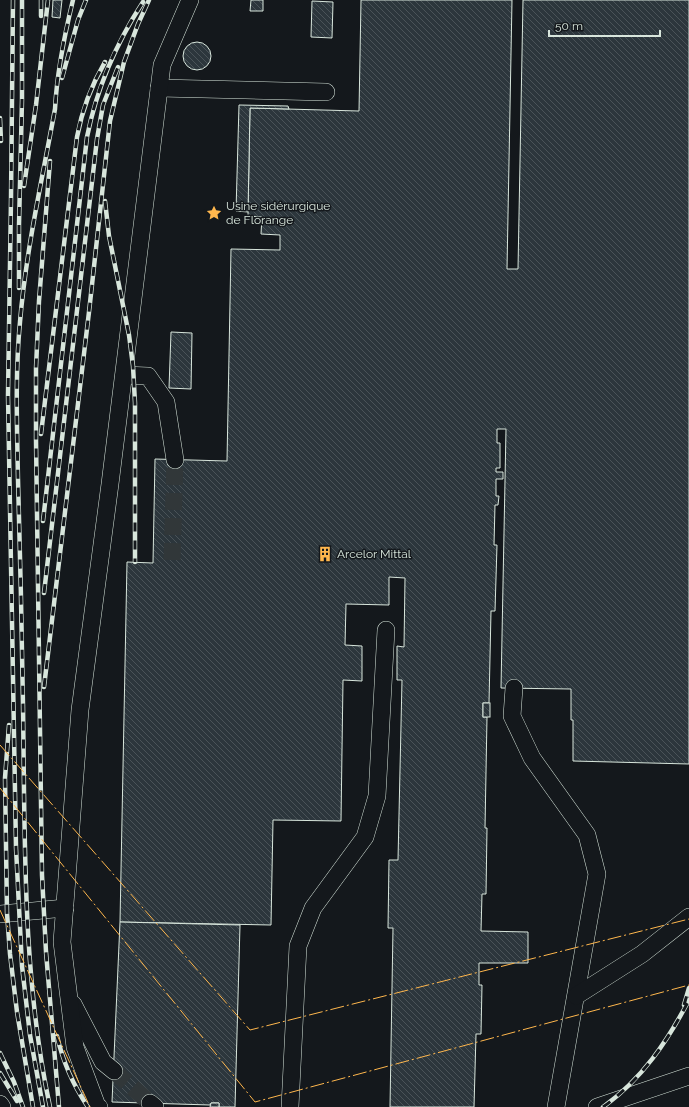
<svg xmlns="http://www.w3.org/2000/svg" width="689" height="1107" font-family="Raleway,sans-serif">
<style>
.building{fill:url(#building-back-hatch);stroke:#d8e6dc}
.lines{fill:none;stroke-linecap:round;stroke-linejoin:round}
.minor-tunnel{stroke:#313739;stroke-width:17;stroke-dasharray:17 8;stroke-linecap:butt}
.minor-casing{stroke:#d8e6dc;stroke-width:18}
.minor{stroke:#14181c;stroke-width:17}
.rail-casing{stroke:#d8e6dc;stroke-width:4.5}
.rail{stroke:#14181c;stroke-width:3;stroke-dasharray:9;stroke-linecap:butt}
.power{stroke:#ffb74d;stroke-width:1;stroke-dasharray:14 3 2 3;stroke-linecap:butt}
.labels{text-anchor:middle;stroke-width:3;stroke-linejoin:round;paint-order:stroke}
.poi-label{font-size:12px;fill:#d8e6dc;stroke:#14181c;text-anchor:start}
</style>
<defs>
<pattern id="building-back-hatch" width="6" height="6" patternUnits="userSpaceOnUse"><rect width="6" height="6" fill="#2c363c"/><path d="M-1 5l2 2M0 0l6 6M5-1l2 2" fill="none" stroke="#4a5358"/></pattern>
</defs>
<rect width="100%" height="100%" fill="#14181c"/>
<g class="building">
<path d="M 53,0 L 62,0 L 60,18 L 52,17 Z"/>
<path d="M 251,0 L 263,0 L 263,11 L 250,11 Z"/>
<path d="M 361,0 L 512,0 L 507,269 L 518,269 L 523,0 L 689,0 L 689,764 L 573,761 L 573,720 L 571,720 L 571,689 L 501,688 L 506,429 L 497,429 L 497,443 L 500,443 L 500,468 L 496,468 L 496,472 L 503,472 L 503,479 L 496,479 L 496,496 L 499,496 L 498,505 L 495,505 L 494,545 L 497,545 L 495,611 L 491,611 L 489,703 L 483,703 L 483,717 L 487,717 L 485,828 L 487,828 L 486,894 L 482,894 L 481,931 L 528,932 L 528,963 L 479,963 L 479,985 L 482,985 L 481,1034 L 476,1034 L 474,1107 L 390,1107 L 393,928 L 388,928 L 389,860 L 398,860 L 402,680 L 397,680 L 397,646 L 404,647 L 405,578 L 389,577 L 389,605 L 346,604 L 345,645 L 362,646 L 362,681 L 343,680 L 341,821 L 273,820 L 271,925 L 120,922 L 127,562 L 153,563 L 155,459 L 227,461 L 231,249 L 280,250 L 280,235 L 261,234 L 262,217 L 248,216 L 250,108 L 359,111 Z"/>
<path d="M 312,1 L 333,2 L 332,38 L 311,37 Z"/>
<circle cx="197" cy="56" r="14"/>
<path d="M 239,105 L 288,106 L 289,109 L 250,108 L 248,212 L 236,211 Z"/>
<path d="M 171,332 L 192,333 L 191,389 L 169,388 Z"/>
<rect x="483" y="703" width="7" height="14"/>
<path d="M 120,922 L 240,925 L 235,1107 L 219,1107 L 219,1103 L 211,1103 L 210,1105 L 112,1102 Z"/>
<path d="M 211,1103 L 219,1103 L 219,1107 L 210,1107 Z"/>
</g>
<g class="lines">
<g class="minor-tunnel">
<path d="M 172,560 L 175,460"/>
<path d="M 114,1071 L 150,1103"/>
</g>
<g class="minor-casing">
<g id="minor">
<path d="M 159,88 L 326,92"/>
<path d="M 124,375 L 148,376 L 166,402 L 175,460"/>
<path d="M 514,688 L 512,716 L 532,758 L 587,835 L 597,874 L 556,1107"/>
<path d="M 0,914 L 65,908"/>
<path d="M 576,996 L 642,954 L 689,917"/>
<path d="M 73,1004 L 103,1062 L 114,1071"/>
<path d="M 150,1103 L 155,1107"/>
<path d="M 0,1104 L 2,1107"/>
<path d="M 99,1107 L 97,1106 L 75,1047 L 62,942 L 80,710 L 110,484 L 162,65 L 190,0"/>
<path d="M 290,1107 L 298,946 L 313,908 L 365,837 L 377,796 L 386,630"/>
<path d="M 597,1107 L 689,1076"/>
</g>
</g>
<use href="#minor" class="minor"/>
<g class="rail-casing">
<g id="rail">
<path d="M 13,0 L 11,199 L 8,395 L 16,848 L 22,966 L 30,1035 L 43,1107"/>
<path d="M 41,0 L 41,16"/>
<path d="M 62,78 L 78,20 L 86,0"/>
<path d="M 0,118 L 1,141"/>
<path d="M 50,161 L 39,301 L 36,368 L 36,440 L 42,875 L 46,952 L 59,1107"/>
<path d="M 24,186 L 36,105 L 48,0"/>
<path d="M 105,201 L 109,236 L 129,335 L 133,366 L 135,403 L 135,562"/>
<path d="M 19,288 L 19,225 L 22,100 L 22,0"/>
<path d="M 41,434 L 77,137 C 82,110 91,86 105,62"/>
<path d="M 43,521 L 87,137 C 97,87 115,45 143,2"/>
<path d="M 44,593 L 97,139 L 103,105 L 118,67"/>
<path d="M 44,687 L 89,312 L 110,121 L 124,62 L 138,24 L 149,0"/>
<path d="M 9,725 L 5,778 L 7,913 L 10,954 L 17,1012 L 33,1107"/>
<path d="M 684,1005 L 689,988"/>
<path d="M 57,1036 C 63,1062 73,1085 88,1107"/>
<path d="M 0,1053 L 14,1082 L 23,1107"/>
<path d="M 0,1073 L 17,1101"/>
<path d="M 50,1107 C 22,977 25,838 23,705 C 22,630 20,554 18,479 C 17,427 15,374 20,322 C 26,250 42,180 55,109 C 57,71 64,37 73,0"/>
<path d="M 603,1107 C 642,1079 667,1042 689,1000"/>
</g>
</g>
<use href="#rail" class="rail"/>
<g class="power">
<path d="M 0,745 L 250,1030 L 689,919"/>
<path d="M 0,788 L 255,1102 L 689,985"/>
<path d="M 0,910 L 90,1107"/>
</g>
</g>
<defs>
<g id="sight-bare" transform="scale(1.2)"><path d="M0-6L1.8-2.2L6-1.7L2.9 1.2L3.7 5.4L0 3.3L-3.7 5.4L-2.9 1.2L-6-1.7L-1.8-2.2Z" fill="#ffb74d" stroke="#14181c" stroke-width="2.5" paint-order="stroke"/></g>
<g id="building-bare" transform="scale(1.2)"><path d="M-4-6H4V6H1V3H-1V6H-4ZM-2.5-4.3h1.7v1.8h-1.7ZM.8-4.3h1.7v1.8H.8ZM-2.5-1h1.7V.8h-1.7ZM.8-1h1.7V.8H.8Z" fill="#ffb74d" stroke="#14181c" stroke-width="2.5" paint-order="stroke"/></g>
</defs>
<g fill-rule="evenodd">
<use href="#sight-bare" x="214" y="213"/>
<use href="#building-bare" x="325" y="554"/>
</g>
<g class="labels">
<g class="poi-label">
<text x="226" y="210">Usine sidérurgique<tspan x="226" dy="14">de Florange</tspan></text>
<text x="337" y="558">Arcelor Mittal</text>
</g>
</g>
<path d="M549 30v6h111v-6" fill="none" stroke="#d8e6dc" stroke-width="2"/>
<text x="555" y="30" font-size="12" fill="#d8e6dc" stroke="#14181c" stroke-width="3" paint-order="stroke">50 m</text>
</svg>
